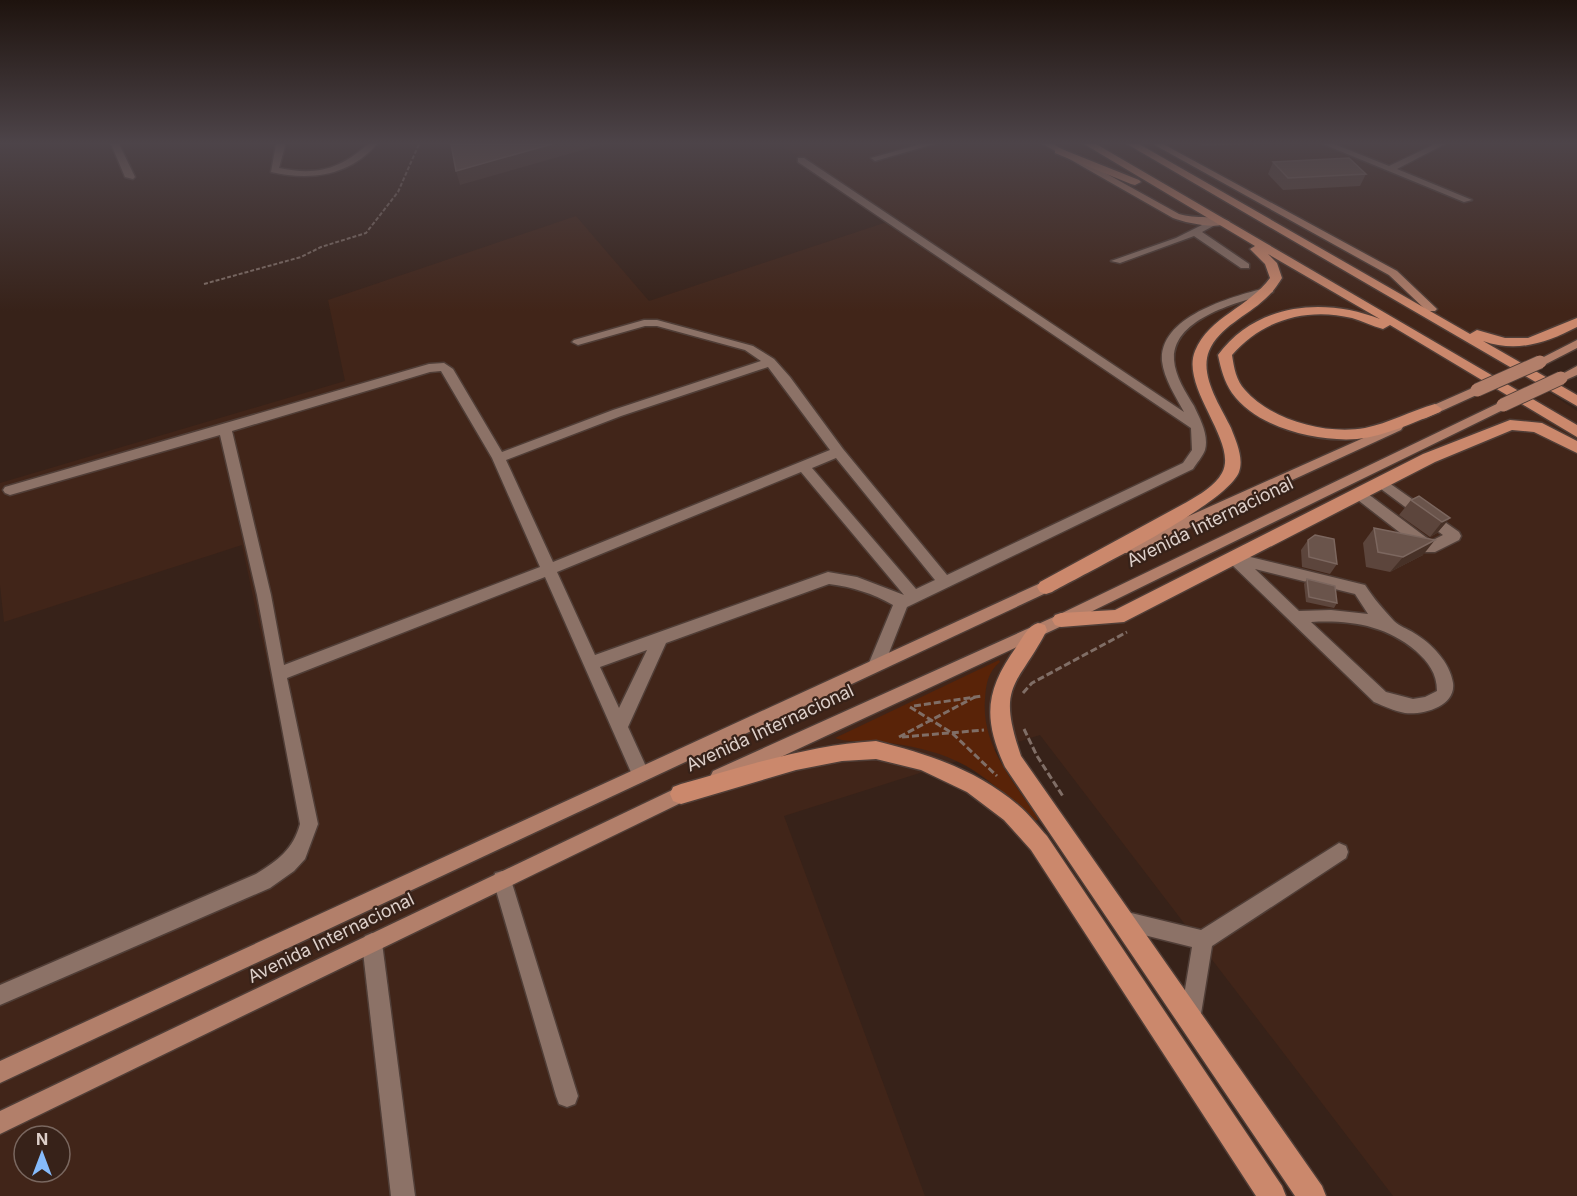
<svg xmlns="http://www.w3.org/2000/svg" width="1577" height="1196" font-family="Inter,sans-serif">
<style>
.built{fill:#412519;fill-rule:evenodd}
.green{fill:#592308}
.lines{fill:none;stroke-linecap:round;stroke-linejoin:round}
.minor-casing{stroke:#503e37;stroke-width:3}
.major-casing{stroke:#503e37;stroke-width:3}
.highway-casing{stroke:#503e37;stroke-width:3}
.path-far1{stroke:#806e66;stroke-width:2;stroke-dasharray:4 2;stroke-linecap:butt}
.path{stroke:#806e66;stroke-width:3;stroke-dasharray:7 3;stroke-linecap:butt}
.minor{fill:#8c7267;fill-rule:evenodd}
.major{fill:#b27f6a;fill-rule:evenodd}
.highway{fill:#cb886c;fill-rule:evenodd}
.major-bridge-casing{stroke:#503e37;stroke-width:15;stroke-linecap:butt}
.major-bridge{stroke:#b27f6a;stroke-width:13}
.wall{fill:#5c453c}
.shaded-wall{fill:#473127}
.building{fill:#6a544b;stroke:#7c675f;stroke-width:1.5}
.labels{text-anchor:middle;stroke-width:4.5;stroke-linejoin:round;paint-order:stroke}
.street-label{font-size:18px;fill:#ddcfc9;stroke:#372219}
</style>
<rect width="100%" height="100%" fill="#372219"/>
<path class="built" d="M 793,144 L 1577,144 L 1577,339 L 1516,370 L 1577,411 L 1577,1196 L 1393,1196 L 1040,735 L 784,816 L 925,1196 L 0,1196 L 0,982 L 309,859 L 242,545 L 4,622 L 0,585 L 0,483 L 345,381 L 328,300 L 576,216 L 649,301 L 896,219 L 783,147 ZM 24,1136 L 60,1136 L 60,1172 L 24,1172 Z"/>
<path class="green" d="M 999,660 L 1000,662 C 988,672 986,683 985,699 C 981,745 1014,783 1039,819 L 1033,822 C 984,773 960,753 890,743 C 875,741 847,743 835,738 Z"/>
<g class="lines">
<g class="minor-casing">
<g id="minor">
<path d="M 111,144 L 119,144 L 135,177 L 133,179 L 125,177 Z"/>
<path d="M 276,144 L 284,144 L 285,146 L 279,168 C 317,176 340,169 368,144 L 377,144 C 349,176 311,181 271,172 Z"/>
<path d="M 921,144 L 934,144 L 875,161 L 871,158 Z"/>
<path d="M 1323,144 L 1334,144 L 1389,166 L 1435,144 L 1445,144 L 1397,169 L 1472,200 L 1464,202 Z"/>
<path d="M 798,158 L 804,158 L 1184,412 C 1176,397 1164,379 1162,361 C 1159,315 1235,296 1269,287 L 1273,288 L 1273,292 C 1241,302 1172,317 1174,360 C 1175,376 1186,393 1194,406 C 1200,419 1209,435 1205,450 C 1203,456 1196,464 1193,469 L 907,607 L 885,663 L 883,668 L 877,670 L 871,668 L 869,663 L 893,605 C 872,593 852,587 829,584 L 666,643 L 628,727 L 649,773 L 646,779 L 640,781 L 634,779 L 545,577 L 287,678 L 318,824 L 305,859 L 294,871 L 270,888 L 0,1005 L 0,985 L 256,874 C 278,860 293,850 300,824 L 257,595 L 220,435 L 10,495 L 5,493 L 3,490 L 5,487 L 429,364 L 444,363 L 453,369 L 502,452 L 613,410 L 761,361 L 745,350 L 657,326 L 645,326 L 578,345 L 572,342 L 574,340 L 644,320 L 657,320 L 753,346 L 774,359 L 790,377 L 843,449 L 947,575 L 1183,463 L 1192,450 L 1191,428 L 798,162 ZM 768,367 L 830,450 L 553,562 L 506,460 L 621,416 ZM 441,371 L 492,458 L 540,567 L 284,665 L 271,595 L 232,431 L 430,372 ZM 836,458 L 935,580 L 916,589 L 812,468 ZM 801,472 L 904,595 L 857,577 L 828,572 L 595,655 L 557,572 ZM 647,650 L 619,708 L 600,667 Z"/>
<path d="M 1212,220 L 1215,221 L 1215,225 L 1202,232 L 1249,264 L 1249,268 L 1241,268 L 1194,236 L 1120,263 L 1111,261 L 1176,238 Z"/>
<path d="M 1382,478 L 1459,532 L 1461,536 L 1459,540 L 1435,552 L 1425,552 L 1354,497 L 1352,494 L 1354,491 L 1364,491 L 1431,541 L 1443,535 L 1377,486 L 1375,483 L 1377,480 Z"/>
<path d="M 1234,553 L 1365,585 C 1374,599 1383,609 1394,621 C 1399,626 1408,629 1414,633 C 1431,643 1450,662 1453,683 C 1456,706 1424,715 1405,713 C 1394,711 1384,706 1374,702 L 1229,562 L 1227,558 L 1229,554 ZM 1255,569 L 1355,594 L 1368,614 L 1331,610 L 1299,611 ZM 1311,622 C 1350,620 1385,625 1416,651 C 1428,662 1437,673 1437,691 L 1425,697 L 1413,699 L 1386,692 Z"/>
<path d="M 1339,843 L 1346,846 L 1348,852 L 1346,858 L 1212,946 L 1200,1020 L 1197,1027 L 1190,1030 L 1183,1027 L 1180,1020 L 1192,947 L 1116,928 L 1113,921 L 1116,914 L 1123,911 L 1201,930 Z"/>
<path d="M 502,871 L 509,873 L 511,880 L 578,1096 L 575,1104 L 567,1107 L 559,1104 L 556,1096 L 493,880 L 495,873 Z"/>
<path d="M 372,933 L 379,936 L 382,943 L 415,1196 L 391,1196 L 362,943 L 365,936 Z"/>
</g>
</g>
<g class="major-casing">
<g id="major">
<path d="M 1043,144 L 1053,144 L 1179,214 C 1194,219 1220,215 1230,222 C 1218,230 1186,223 1173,218 Z"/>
<path d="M 1153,144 L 1163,144 L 1397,271 L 1437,309 L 1435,311 L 1427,311 L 1389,275 Z"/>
<path d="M 1577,340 L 1577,348 L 1544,365 L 1536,365 L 1534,362 Z"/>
<path d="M 1577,366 L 1577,375 L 1561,382 L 1555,378 Z"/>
<path d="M 1477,386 L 1481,387 L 1481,393 L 1426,418 L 1422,419 L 1416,415 L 1418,412 Z"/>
<path d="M 1503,401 L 1507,402 L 1509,405 L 1507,408 L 1066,624 L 725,783 L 719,785 L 713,783 L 710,777 L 713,771 L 1056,616 Z"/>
<path d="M 1397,423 L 1403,427 L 1401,430 L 1134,553 L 1124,553 L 1122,549 L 1124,545 Z"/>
<path d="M 1056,576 L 1061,578 L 1063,582 L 1061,586 L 0,1083 L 0,1061 Z"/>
<path d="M 689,782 L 695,784 L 698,790 L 695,796 L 0,1134 L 0,1111 Z"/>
</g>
</g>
<g class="highway-casing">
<g id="highway">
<path d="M 1084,144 L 1096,144 L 1577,425 L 1577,437 L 1390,325 L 1383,329 C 1372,326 1362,321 1352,318 C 1307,307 1262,320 1232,355 C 1234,368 1236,380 1245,390 C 1271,420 1326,435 1365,428 C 1389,423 1411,411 1435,404 L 1442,409 L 1440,412 C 1414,422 1386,436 1357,439 C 1317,442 1257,428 1232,393 C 1224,381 1221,369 1218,355 C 1256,303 1324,297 1380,319 L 1268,254 L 1277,263 L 1282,278 C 1277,286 1272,293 1265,299 C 1247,316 1219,327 1209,351 C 1199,376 1221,407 1231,428 C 1236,441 1244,458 1239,472 C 1226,505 1089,571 1052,592 L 1046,594 L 1040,592 L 1037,587 L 1040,582 L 1187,502 C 1199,495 1215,486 1222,473 C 1239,443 1180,388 1195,351 C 1209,317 1249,307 1270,278 L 1265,264 L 1250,249 L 1255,246 Z"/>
<path d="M 1127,144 L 1139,144 L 1470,334 L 1477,330 L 1505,338 L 1528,338 L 1577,318 L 1577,327 C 1546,343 1517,353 1483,341 L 1577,395 L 1577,406 Z"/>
<path d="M 1059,148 L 1139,180 L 1141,182 L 1135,185 L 1131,184 L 1055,153 L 1055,149 Z"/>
<path d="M 1510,420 L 1542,423 L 1577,441 L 1577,453 L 1534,432 L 1512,430 L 1435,462 L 1124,622 L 1061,627 L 1055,625 L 1052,620 L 1055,615 L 1061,613 L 1115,610 L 1423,454 Z"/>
<path d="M 1038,623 L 1045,625 L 1047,630 C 1017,688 996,683 1021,756 L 1322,1186 L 1326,1196 L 1295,1196 L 1005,767 C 982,717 986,689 1017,646 C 1023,637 1028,626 1038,623 Z"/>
<path d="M 876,741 C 928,754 977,770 1018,805 C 1029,814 1038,826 1047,836 L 1282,1186 L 1286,1196 L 1256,1196 L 1031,850 L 1004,820 L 967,792 L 921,770 L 876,759 L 842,761 L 796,770 L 681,804 L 673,801 L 670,794 L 673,787 L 681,784 C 746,766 809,745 876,741 Z"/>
</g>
</g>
<path class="path-far1" d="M 204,284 L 301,257 L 321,247 L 366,233 L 398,192 L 419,144"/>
<g class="path">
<path d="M 1023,693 L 1032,683 L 1127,632"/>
<path d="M 914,706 L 982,696"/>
<path d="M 910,707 L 952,733 L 997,776"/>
<path d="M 1024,729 L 1037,756 L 1064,798"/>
<path d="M 899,737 L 975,697"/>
<path d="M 902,737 L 984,730"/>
</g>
<use href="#minor" class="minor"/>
<use href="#major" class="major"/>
<use href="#highway" class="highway"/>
<g class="major-bridge-casing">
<g id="major-bridge">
<path d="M 1477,390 L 1540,362"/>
<path d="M 1503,405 L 1561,378"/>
</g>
</g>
<use href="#major-bridge" class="major-bridge"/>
</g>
<g class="wall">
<path d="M 1200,144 L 1258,144 L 1202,146 Z"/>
<path d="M 1273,162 L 1366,174 L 1360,186 L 1283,190 L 1268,174 Z"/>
<path d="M 1411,500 L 1450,518 L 1437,533 L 1430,537 L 1399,515 Z"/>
<path d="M 1374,528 L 1423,555 L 1390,572 L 1366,567 L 1363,543 Z"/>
<path d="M 1308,540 L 1337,564 L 1330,574 L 1302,567 L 1301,550 Z"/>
<path d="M 1307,579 L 1337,603 L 1334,608 L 1306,602 L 1304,584 Z"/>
</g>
<g class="shaded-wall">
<path d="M 552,144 L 604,144 L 460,185 L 456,171 Z"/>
<path d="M 1450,518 L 1437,533 L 1430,537 L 1442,522 Z"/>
<path d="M 1435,540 L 1423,555 L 1390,572 L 1403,557 Z"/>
</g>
<g class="building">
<path d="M 451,144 L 552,144 L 456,171 Z"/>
<path d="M 1349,158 L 1366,174 L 1288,178 L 1273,162 Z"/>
<path d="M 1419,496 L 1450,518 L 1442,522 L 1411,500 Z"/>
<path d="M 1374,528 L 1435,540 L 1403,557 L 1378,552 Z"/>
<path d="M 1315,535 L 1334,539 L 1337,564 L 1309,557 L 1308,540 Z"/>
<path d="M 1307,579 L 1335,586 L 1337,603 L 1309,597 Z"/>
</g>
<linearGradient id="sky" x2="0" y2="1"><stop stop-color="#1e130e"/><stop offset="0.46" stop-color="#4d4449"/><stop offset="1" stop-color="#4d4449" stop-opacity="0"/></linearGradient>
<rect width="1577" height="311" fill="url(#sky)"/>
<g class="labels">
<g class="street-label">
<text transform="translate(1210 522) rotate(-26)" y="6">Avenida Internacional</text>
<text transform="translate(770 728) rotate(-25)" y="6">Avenida Internacional</text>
<text transform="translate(331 938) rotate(-26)" y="6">Avenida Internacional</text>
</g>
</g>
<g transform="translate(42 1154)"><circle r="28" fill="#372219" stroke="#79675f" stroke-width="1.5"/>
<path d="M0-4.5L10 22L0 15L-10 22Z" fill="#86bbfb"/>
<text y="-9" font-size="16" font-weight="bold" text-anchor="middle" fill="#ddcfc9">N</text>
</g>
</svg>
